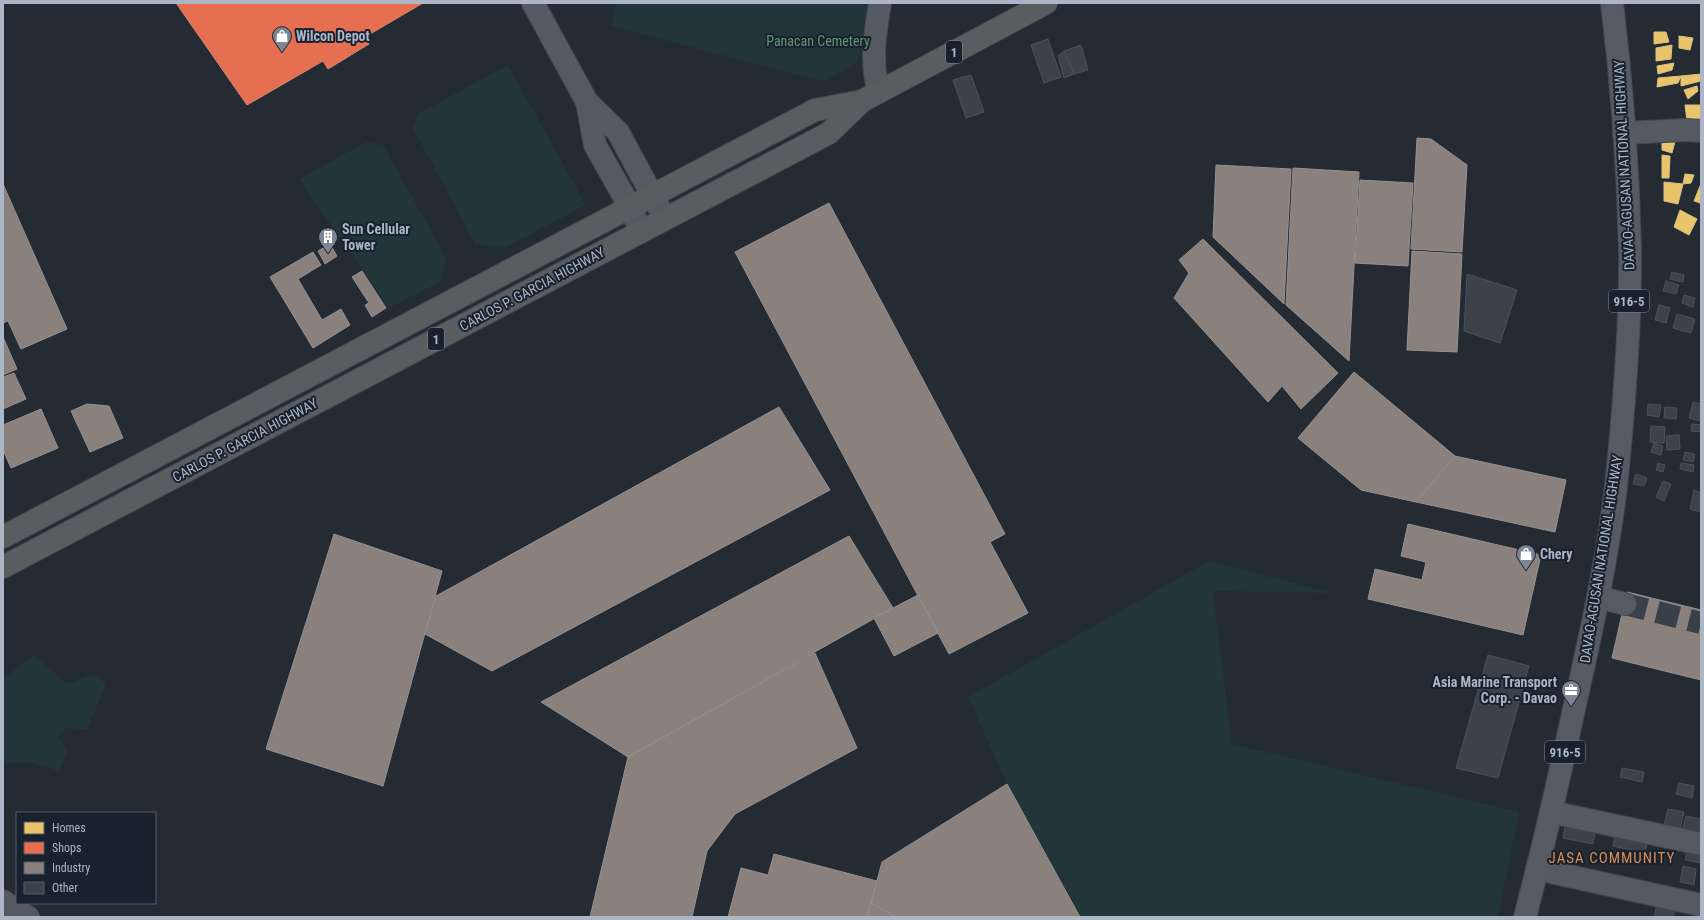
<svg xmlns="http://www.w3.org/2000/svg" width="1704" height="920" font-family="'Roboto Condensed',sans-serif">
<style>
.green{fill:#223539}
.homes{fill:#e9c46a;stroke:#d7c086}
.shops{fill:#e76f51;stroke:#d58474}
.industry{fill:#8a817c;stroke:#949192}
.building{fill:#3c4249;stroke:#4c525b}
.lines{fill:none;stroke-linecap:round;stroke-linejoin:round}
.major-tunnel{stroke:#394049;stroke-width:22;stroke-dasharray:22 11;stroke-linecap:butt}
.minor-casing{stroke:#42474e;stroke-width:24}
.major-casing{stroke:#424750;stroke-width:24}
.highway-casing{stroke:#41464f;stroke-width:24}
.minor{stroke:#545962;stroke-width:22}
.major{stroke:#565b63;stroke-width:22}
.highway{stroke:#5a5d60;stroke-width:22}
.labels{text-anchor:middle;stroke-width:4;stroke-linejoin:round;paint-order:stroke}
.shield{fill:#18212d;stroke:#808998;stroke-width:1}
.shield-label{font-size:13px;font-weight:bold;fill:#acb6c6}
.poi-label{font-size:14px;font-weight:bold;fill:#acb6c6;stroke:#18212d;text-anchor:start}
.park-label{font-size:14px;fill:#63986f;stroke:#18212d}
.street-label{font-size:14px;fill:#acb6c6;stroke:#18212d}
.neighbourhood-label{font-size:15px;letter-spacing:1px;fill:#da8e53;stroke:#18212d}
</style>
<rect width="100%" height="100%" fill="#252b33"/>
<g class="green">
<path d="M 617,3 L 870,3 L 858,61 L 825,82 L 611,26 Z"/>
<path d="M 508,65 L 586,205 L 504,248 L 475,244 L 413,128 L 418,114 Z"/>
<path d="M 366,142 L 383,145 L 447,259 L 440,282 L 389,308 L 299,179 Z"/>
<path d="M 1209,561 L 1332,593 L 1213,591 L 1232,744 L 1519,812 L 1498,917 L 1080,917 L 1007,784 L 968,697 Z"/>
<path d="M 34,655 L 68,684 L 93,674 L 106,684 L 87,730 L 67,728 L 59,737 L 67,752 L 59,771 L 30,762 L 6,763 L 3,759 L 3,679 Z"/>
</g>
<g class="homes">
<path d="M 1654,32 L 1666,32 L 1669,42 L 1654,44 Z"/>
<path d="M 1679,36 L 1693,38 L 1690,50 L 1679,48 Z"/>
<path d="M 1672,45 L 1671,59 L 1656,61 L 1656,48 Z"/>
<path d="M 1674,63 L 1672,70 L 1658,74 L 1657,66 Z"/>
<path d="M 1701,74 L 1701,81 L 1681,86 L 1681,76 Z"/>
<path d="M 1681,76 L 1678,83 L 1657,87 L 1658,78 Z"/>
<path d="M 1697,86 L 1698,91 L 1688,99 L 1684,90 Z"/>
<path d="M 1685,105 L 1701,105 L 1701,129 L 1688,129 Z"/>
<path d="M 1677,134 L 1672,153 L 1662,150 L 1662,136 Z"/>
<path d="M 1662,155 L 1670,156 L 1669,178 L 1662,178 Z"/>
<path d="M 1685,174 L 1694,175 L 1691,183 L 1683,184 Z"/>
<path d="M 1664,182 L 1683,184 L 1678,204 L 1664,201 Z"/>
<path d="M 1700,186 L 1701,187 L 1700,203 L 1694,201 Z"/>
<path d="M 1680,210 L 1697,219 L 1689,235 L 1674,227 Z"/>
</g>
<path class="shops" d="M 176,3 L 423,3 L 365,37 L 369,44 L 328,69 L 323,61 L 247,105 Z"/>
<g class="industry">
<path d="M 1417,138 L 1431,139 L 1467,165 L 1462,252 L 1411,249 Z"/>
<path d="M 1216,165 L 1291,169 L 1284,304 L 1213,237 Z"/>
<path d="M 1293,168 L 1359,172 L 1349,361 L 1286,305 Z"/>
<path d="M 1360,180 L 1413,183 L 1408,266 L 1355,263 Z"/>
<path d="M 3,184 L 67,329 L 21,349 L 8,321 L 3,323 Z"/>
<path d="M 829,203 L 1005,534 L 990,542 L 1028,613 L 949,654 L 735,252 Z"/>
<path d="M 1203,239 L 1338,373 L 1301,409 L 1282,386 L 1268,402 L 1174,298 L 1189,273 L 1179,260 Z"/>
<path d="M 330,244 L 337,256 L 325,264 L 318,251 Z"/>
<path d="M 1412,251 L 1462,254 L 1457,352 L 1407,350 Z"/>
<path d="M 313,252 L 321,265 L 298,279 L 322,320 L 341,309 L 350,325 L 313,348 L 270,277 Z"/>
<path d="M 362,271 L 386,308 L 372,317 L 365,305 L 369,303 L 352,277 Z"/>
<path d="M 3,337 L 17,369 L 3,375 Z"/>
<path d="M 1354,372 L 1455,456 L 1416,502 L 1361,490 L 1298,438 Z"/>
<path d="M 14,373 L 26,399 L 3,409 L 3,377 Z"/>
<path d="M 87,404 L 109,406 L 123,438 L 90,452 L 71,411 Z"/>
<path d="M 779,407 L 830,490 L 492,671 L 425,634 L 436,596 Z"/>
<path d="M 41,409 L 58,448 L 11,468 L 3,450 L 3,425 Z"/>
<path d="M 1455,456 L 1566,480 L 1555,532 L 1416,502 Z"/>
<path d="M 1408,524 L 1541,555 L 1523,635 L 1368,599 L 1375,569 L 1422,580 L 1426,562 L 1401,556 Z"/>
<path d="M 334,534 L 442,571 L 383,786 L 266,749 Z"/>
<path d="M 849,536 L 893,608 L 628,757 L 541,702 Z"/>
<path d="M 1627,592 L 1701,610 L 1701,680 L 1612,658 Z"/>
<path d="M 918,595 L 938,633 L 894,656 L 874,618 Z"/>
<path d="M 815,653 L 857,748 L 735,814 L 707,851 L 692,917 L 590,917 L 628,757 Z"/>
<path d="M 1007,784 L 1080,917 L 896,917 L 871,903 L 882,862 Z"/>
<path d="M 774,854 L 877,881 L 867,917 L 728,917 L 741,868 L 768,875 Z"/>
<path d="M 871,903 L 896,917 L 867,917 Z"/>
</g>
<g class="building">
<path d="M 1048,39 L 1061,77 L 1044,83 L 1031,45 Z"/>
<path d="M 1081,45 L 1088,70 L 1074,74 L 1064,51 Z"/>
<path d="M 1064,51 L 1074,74 L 1064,78 L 1058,56 Z"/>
<path d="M 971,75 L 984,112 L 966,118 L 953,80 Z"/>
<path d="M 1672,272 L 1684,275 L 1683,282 L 1670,279 Z"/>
<path d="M 1467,274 L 1517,290 L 1500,343 L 1464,331 Z"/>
<path d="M 1666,281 L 1679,285 L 1676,294 L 1663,291 Z"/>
<path d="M 1684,295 L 1695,298 L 1693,307 L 1682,303 Z"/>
<path d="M 1659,305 L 1670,308 L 1666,323 L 1655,320 Z"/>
<path d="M 1677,314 L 1695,319 L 1691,333 L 1673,328 Z"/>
<path d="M 1693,402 L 1701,404 L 1701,421 L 1689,418 Z"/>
<path d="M 1648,404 L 1661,405 L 1659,417 L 1647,415 Z"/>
<path d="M 1665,407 L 1677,408 L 1676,419 L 1664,418 Z"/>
<path d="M 1692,424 L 1701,425 L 1701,432 L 1691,431 Z"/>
<path d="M 1651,426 L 1665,427 L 1664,443 L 1650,442 Z"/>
<path d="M 1679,435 L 1680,449 L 1667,450 L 1666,436 Z"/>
<path d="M 1654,443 L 1663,446 L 1661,455 L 1651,452 Z"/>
<path d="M 1685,452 L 1695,454 L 1693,462 L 1683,460 Z"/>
<path d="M 1658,463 L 1665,465 L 1663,472 L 1656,470 Z"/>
<path d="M 1681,463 L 1694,465 L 1693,472 L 1680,469 Z"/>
<path d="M 1636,474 L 1647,478 L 1644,486 L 1633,484 Z"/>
<path d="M 1663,481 L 1671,484 L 1664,501 L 1656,497 Z"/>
<path d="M 1694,490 L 1701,493 L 1701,512 L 1690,509 Z"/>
<path d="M 1488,655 L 1529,666 L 1498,778 L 1456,768 Z"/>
<path d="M 1622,768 L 1644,772 L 1642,782 L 1620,777 Z"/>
<path d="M 1679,783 L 1694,786 L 1692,798 L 1676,794 Z"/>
<path d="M 1668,809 L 1684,812 L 1679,834 L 1663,830 Z"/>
<path d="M 1686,816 L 1701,819 L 1701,836 L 1682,832 Z"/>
<path d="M 1566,820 L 1596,826 L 1593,844 L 1563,838 Z"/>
<path d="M 1616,832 L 1648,840 L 1645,853 L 1613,846 Z"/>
<path d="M 1688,846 L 1701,849 L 1701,863 L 1685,860 Z"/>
<path d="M 1683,866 L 1696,869 L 1694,885 L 1680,882 Z"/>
<path d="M 1657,904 L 1675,908 L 1673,917 L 1654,917 Z"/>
</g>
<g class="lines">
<path class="major-tunnel" d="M 1625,604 L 1701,623"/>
<g class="minor-casing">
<g id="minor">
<path d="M 533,3 L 587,102 L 618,132 L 665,219"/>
<path d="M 879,92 C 870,63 875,33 880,3"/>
<path d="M 587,102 L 595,145 L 630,207 L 641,232"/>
<path d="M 1624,133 L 1685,130 L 1701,131"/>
<path d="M 1551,812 L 1701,844"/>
<path d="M 1537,869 L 1701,905"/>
<path d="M 3,901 L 28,917"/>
</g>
</g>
<g class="major-casing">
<g id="major">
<path d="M 1598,597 L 1625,604"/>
<path d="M 1525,917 C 1543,848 1559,779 1574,709 C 1592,629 1610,548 1618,467 C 1625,395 1631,321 1630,249 C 1628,166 1622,84 1612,3"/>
</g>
</g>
<g class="highway-casing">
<g id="highway">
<path d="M 3,537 L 815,110 L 862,101"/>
<path d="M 3,567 L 829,133 L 862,101 L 1046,3"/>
</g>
</g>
<use href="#minor" class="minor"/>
<use href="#major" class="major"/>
<use href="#highway" class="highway"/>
</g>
<defs>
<g id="shop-pin" transform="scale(1)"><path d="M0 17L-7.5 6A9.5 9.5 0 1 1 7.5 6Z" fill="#7d8593" stroke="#18212d"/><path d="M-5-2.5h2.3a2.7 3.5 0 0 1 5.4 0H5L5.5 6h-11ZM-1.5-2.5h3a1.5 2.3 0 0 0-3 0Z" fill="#fff"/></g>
<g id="building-pin" transform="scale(1)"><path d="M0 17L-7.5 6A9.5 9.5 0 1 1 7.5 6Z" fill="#7d8593" stroke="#18212d"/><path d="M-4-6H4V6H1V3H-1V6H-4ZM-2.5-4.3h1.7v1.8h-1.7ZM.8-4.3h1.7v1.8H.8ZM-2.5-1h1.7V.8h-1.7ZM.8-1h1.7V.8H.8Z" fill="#fff"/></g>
<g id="office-pin" transform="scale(1)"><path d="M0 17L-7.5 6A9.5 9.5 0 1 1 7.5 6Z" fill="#7d8593" stroke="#18212d"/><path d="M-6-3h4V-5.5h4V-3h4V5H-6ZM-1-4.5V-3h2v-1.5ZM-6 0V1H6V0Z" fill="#fff"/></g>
</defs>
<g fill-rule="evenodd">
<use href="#shop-pin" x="282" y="36"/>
<use href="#building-pin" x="328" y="237"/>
<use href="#shop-pin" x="1526" y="554"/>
<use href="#office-pin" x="1571" y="690"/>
</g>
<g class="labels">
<g class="shield">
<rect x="946" y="41" width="16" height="22" rx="3"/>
<rect x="1609" y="290" width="40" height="22" rx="3"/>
<rect x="428" y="328" width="16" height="22" rx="3"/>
<rect x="1545" y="741" width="40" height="22" rx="3"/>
</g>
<g class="shield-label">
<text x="954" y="57">1</text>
<text x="1629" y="306">916-5</text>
<text x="436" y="344">1</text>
<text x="1565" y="757">916-5</text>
</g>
<g class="poi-label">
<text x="296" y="41">Wilcon Depot</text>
<text x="342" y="234">Sun Cellular<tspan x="342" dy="16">Tower</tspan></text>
<text x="1540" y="559">Chery</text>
<text x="1557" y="687" text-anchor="end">Asia Marine Transport<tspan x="1557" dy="16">Corp. - Davao</tspan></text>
</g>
<g class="park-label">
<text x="818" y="46">Panacan Cemetery</text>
</g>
<g class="street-label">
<text transform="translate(1624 165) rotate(-93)" y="5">DAVAO-AGUSAN NATIONAL HIGHWAY</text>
<text transform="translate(532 289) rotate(-28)" y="5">CARLOS P. GARCIA HIGHWAY</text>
<text transform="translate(245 440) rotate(-28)" y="5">CARLOS P. GARCIA HIGHWAY</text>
<text transform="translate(1601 559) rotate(-81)" y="5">DAVAO-AGUSAN NATIONAL HIGHWAY</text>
</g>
<g class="neighbourhood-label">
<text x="1612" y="863">JASA COMMUNITY</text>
</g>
</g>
<rect width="1704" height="920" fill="none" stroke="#acb6c6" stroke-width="8"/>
<rect x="16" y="812" width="140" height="92" fill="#18212d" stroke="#535d6a"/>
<rect x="24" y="822" width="20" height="12" fill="#e9c46a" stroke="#535d6a"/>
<text x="52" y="832" font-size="12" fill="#acb6c6">Homes</text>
<rect x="24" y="842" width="20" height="12" fill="#e76f51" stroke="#535d6a"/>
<text x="52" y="852" font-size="12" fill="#acb6c6">Shops</text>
<rect x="24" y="862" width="20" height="12" fill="#8a817c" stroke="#535d6a"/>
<text x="52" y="872" font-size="12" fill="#acb6c6">Industry</text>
<rect x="24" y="882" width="20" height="12" fill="#3c4249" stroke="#535d6a"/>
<text x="52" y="892" font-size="12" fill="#acb6c6">Other</text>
</svg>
